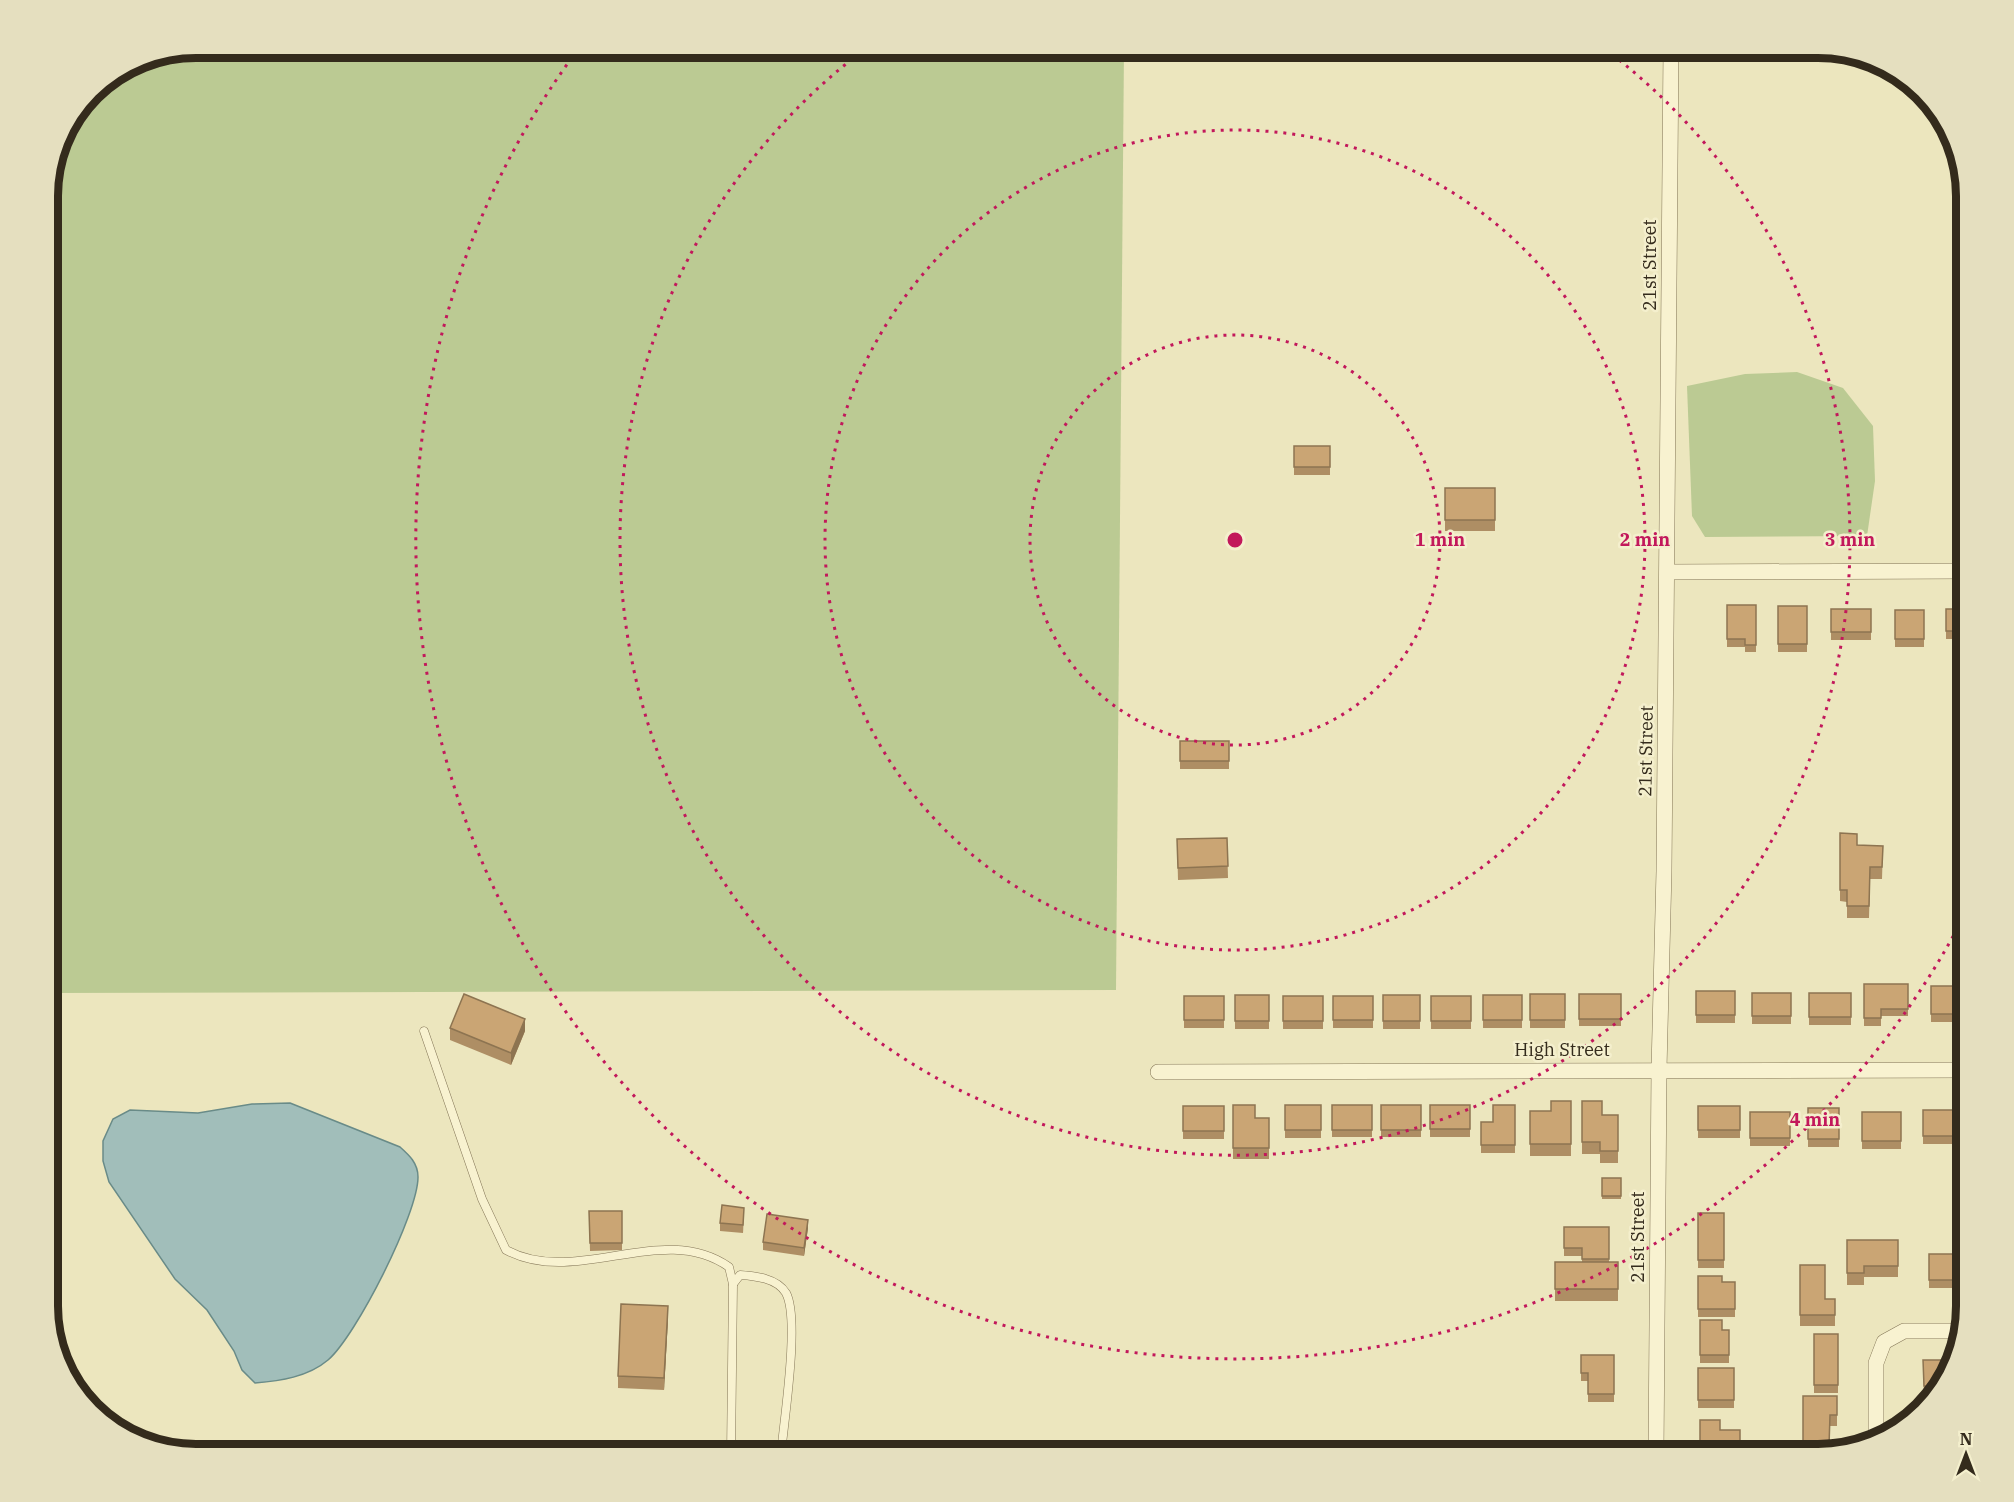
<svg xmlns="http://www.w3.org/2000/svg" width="2014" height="1502" font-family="'IBM Plex Serif',serif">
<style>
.green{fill:#bbca93}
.water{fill:#a1beba;stroke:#698b88;stroke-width:1.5}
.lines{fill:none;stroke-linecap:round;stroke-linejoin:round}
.lane-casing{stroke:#847657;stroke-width:9}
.street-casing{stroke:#847657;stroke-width:16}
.lane{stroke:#f8f2d0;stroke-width:8}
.street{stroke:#f8f2d0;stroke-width:15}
.wall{fill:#ae8e64}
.shaded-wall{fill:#8d7451}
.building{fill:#caa574;stroke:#8d7451;stroke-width:1.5}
.ring{fill:none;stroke:#c2185b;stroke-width:3;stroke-dasharray:3 6}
.labels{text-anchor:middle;stroke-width:5;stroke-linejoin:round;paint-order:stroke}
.street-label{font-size:18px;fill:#342b1c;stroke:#f4efcd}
.rim{fill:none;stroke:#342b1c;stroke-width:8}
.centre{fill:#c2185b;stroke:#f4efcd;stroke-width:3}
.ring-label{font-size:18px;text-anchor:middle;font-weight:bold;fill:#c2185b;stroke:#f4efcd;stroke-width:5;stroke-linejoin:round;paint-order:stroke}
</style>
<rect width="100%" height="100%" fill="#ece6be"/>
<g class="green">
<path d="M 197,48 L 1124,48 L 1116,990 L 48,993 L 48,187 L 64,131 L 99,85 L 140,59 Z"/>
<path d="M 1797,372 L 1843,388 L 1873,426 L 1875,481 L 1867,536 L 1705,537 L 1692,516 L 1687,386 L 1745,374 Z"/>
</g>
<path class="water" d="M 290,1103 L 400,1147 C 409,1155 418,1163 418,1177 C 418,1214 356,1336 328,1360 C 308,1377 280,1381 255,1383 L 242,1370 L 234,1351 L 207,1310 L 175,1279 L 109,1182 L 103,1161 L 103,1141 L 113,1119 L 130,1110 L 198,1113 L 252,1104 Z"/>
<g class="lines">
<g class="lane-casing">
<g id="lane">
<path d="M 424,1031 L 482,1199 L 506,1250 C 577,1288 662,1220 729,1267 L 733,1284 L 731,1454"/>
<path d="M 733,1284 L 740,1275 C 755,1276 777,1278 786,1293 C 800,1319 784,1420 781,1454"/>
</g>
</g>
<g class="street-casing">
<g id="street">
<path d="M 1667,572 L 1966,571"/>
<path d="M 1158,1072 L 1966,1070"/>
<path d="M 1876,1440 L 1876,1363 L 1884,1342 L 1904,1331 L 1962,1331"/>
<path d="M 1656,1454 L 1659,1069 L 1664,871 L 1671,48"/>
</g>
</g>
<use href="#lane" class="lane"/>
<use href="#street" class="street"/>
</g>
<g class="wall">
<rect x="1294" y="446" width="36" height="29"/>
<rect x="1445" y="488" width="50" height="43"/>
<path d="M 1727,605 L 1756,605 L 1756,652 L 1745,652 L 1745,647 L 1727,647 Z"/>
<rect x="1778" y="606" width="29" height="46"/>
<rect x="1831" y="609" width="40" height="31"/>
<rect x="1946" y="609" width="20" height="30"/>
<rect x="1895" y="610" width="29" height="37"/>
<rect x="1180" y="741" width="49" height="28"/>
<path d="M 1840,833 L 1857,845 L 1883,846 L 1882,879 L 1870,879 L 1869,918 L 1847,918 L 1847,902 L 1840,901 Z"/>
<path d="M 1227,838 L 1228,878 L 1178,880 L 1177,839 Z"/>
<path d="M 1864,984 L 1908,984 L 1908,1016 L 1881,1016 L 1881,1026 L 1864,1026 Z"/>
<rect x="1931" y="986" width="35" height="36"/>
<rect x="1696" y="991" width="39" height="32"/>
<rect x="1752" y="993" width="39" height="31"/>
<rect x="1809" y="993" width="42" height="32"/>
<rect x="1530" y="994" width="35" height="34"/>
<rect x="1579" y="994" width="42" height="32"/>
<rect x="1235" y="995" width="34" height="34"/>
<rect x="1383" y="995" width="37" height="34"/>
<rect x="1483" y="995" width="39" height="33"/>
<rect x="1184" y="996" width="40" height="32"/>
<rect x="1283" y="996" width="40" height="33"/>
<rect x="1333" y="996" width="40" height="32"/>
<rect x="1431" y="996" width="40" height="33"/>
<path d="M 450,1028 L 525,1031 L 511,1065 L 450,1040 Z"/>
<path d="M 1571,1101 L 1571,1156 L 1530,1156 L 1530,1111 L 1551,1111 Z"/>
<path d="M 1582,1101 L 1602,1115 L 1618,1115 L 1618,1163 L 1600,1163 L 1600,1154 L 1582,1154 Z"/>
<path d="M 1233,1105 L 1255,1118 L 1269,1118 L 1269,1159 L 1233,1159 Z"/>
<rect x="1285" y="1105" width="36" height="33"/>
<rect x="1332" y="1105" width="40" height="32"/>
<rect x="1381" y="1105" width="40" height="32"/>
<rect x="1430" y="1105" width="40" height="32"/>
<path d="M 1515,1105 L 1515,1153 L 1481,1153 L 1481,1122 L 1493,1122 Z"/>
<rect x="1183" y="1106" width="41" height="33"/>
<rect x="1698" y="1106" width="42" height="32"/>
<rect x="1808" y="1108" width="31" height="39"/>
<rect x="1923" y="1110" width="43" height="34"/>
<rect x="1750" y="1112" width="40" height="34"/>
<rect x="1862" y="1112" width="39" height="37"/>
<rect x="1602" y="1178" width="19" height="21"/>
<path d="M 589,1211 L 622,1211 L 622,1250 L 590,1251 Z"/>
<rect x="1698" y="1213" width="26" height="55"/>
<path d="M 744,1215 L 743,1233 L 720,1231 L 720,1223 Z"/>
<path d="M 1564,1227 L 1609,1227 L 1609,1262 L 1618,1262 L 1618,1301 L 1555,1301 L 1555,1262 L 1582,1262 L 1582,1256 L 1564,1256 Z"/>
<path d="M 808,1228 L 804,1256 L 763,1250 L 763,1242 Z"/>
<path d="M 1847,1240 L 1898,1240 L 1898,1277 L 1864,1277 L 1864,1285 L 1847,1285 Z"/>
<rect x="1929" y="1254" width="37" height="34"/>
<path d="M 1800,1265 L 1825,1299 L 1835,1299 L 1835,1326 L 1800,1326 Z"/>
<path d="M 1698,1276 L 1722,1282 L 1735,1282 L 1735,1317 L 1698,1317 Z"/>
<path d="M 668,1318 L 664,1390 L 618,1388 L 618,1376 Z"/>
<path d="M 1700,1320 L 1722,1330 L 1729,1330 L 1729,1363 L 1700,1363 Z"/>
<rect x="1814" y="1334" width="24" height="59"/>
<path d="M 1581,1355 L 1614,1355 L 1614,1402 L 1588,1402 L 1588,1381 L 1581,1381 Z"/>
<path d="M 1923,1360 L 1954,1360 L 1935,1396 L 1933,1397 L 1924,1398 Z"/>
<rect x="1698" y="1368" width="36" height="40"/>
<path d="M 1803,1396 L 1837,1396 L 1837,1426 L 1830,1426 L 1829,1451 L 1817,1454 L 1803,1454 Z"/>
<path d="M 1700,1420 L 1720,1430 L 1740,1430 L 1740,1454 L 1700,1454 Z"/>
</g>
<g class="shaded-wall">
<path d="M 525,1019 L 525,1031 L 511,1065 L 511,1053 Z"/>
<path d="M 808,1220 L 808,1228 L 804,1256 L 804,1248 Z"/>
<path d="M 668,1306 L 668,1318 L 664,1390 L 664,1378 Z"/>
</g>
<g class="building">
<rect x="1294" y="446" width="36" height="21"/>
<rect x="1445" y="488" width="50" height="32"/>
<path d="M 1727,605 L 1756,605 L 1756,645 L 1745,645 L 1745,639 L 1727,639 Z"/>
<rect x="1778" y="606" width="29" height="38"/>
<rect x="1831" y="609" width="40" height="23"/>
<rect x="1946" y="609" width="20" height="22"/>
<rect x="1895" y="610" width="29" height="29"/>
<rect x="1180" y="741" width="49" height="20"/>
<path d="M 1840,833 L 1857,834 L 1857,845 L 1883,846 L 1882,867 L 1870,867 L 1869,906 L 1847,906 L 1847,890 L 1840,890 Z"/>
<path d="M 1227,838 L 1228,866 L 1178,868 L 1177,839 Z"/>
<path d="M 1864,984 L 1908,984 L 1908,1009 L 1881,1009 L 1881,1018 L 1864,1018 Z"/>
<rect x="1931" y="986" width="35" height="28"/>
<rect x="1696" y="991" width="39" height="24"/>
<rect x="1752" y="993" width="39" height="23"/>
<rect x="1809" y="993" width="42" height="24"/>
<path d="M 464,994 L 525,1019 L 511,1053 L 450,1028 Z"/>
<rect x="1530" y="994" width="35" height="26"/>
<rect x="1579" y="994" width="42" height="25"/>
<rect x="1235" y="995" width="34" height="26"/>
<rect x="1383" y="995" width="37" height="26"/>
<rect x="1483" y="995" width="39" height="25"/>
<rect x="1184" y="996" width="40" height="24"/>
<rect x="1283" y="996" width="40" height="25"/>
<rect x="1333" y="996" width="40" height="24"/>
<rect x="1431" y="996" width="40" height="25"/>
<path d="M 1551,1101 L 1571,1101 L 1571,1144 L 1530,1144 L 1530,1111 L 1551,1111 Z"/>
<path d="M 1582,1101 L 1602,1101 L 1602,1115 L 1618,1115 L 1618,1151 L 1600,1151 L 1600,1142 L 1582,1142 Z"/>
<path d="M 1233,1105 L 1255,1105 L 1255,1118 L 1269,1118 L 1269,1148 L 1233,1148 Z"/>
<rect x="1285" y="1105" width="36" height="25"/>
<rect x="1332" y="1105" width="40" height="25"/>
<rect x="1381" y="1105" width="40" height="25"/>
<rect x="1430" y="1105" width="40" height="24"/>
<path d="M 1493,1105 L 1515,1105 L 1515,1145 L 1481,1145 L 1481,1122 L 1493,1122 Z"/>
<rect x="1183" y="1106" width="41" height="25"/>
<rect x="1698" y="1106" width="42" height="24"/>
<rect x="1808" y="1108" width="31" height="31"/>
<rect x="1923" y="1110" width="43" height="26"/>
<rect x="1750" y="1112" width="40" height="26"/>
<rect x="1862" y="1112" width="39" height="29"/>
<rect x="1602" y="1178" width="19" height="18"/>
<path d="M 722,1205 L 744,1208 L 743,1225 L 720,1223 Z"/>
<path d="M 589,1211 L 622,1211 L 622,1243 L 590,1243 Z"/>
<rect x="1698" y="1213" width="26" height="47"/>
<path d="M 767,1214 L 808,1220 L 804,1248 L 763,1242 Z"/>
<path d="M 1564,1227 L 1609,1227 L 1609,1259 L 1582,1259 L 1582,1248 L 1564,1248 Z"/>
<path d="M 1847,1240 L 1898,1240 L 1898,1266 L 1864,1266 L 1864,1273 L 1847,1273 Z"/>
<rect x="1929" y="1254" width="37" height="26"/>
<rect x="1555" y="1262" width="63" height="27"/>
<path d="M 1800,1265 L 1825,1265 L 1825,1299 L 1835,1299 L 1835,1315 L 1800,1315 Z"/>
<path d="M 1698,1276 L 1722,1276 L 1722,1282 L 1735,1282 L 1735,1309 L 1698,1309 Z"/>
<path d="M 621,1304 L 668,1306 L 664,1378 L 618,1376 Z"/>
<path d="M 1700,1320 L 1722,1320 L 1722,1330 L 1729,1330 L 1729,1355 L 1700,1355 Z"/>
<rect x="1814" y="1334" width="24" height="51"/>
<path d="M 1581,1355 L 1614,1355 L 1614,1394 L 1588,1394 L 1588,1373 L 1581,1373 Z"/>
<path d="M 1923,1360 L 1954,1360 L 1941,1386 L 1924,1386 Z"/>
<rect x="1698" y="1368" width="36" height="32"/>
<path d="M 1803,1396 L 1837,1396 L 1837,1415 L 1830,1415 L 1829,1446 L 1803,1446 Z"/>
<path d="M 1700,1420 L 1720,1420 L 1720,1430 L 1740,1430 L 1740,1453 L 1700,1453 Z"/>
</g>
<g class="ring">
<circle cx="1235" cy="540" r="205"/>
<circle cx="1235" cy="540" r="410"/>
<path d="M1605 49A615 615 0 1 1 865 49"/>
<path d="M1966 912A820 820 0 1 1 576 52"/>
</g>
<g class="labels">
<g class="street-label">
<text transform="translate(1650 265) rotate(-90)" y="6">21st Street</text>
<text transform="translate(1646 751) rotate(-89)" y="6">21st Street</text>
<text x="1562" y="1056">High Street</text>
<text transform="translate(1638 1237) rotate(-90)" y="6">21st Street</text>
</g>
</g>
<path d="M0 0H2014V1502H0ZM196 58H1818A138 138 0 0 1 1956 196V1306A138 138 0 0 1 1818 1444H196A138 138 0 0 1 58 1306V196A138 138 0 0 1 196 58Z" fill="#e5dfbf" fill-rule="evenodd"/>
<path class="rim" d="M196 58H1818A138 138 0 0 1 1956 196V1306A138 138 0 0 1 1818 1444H196A138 138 0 0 1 58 1306V196A138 138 0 0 1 196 58Z"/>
<circle cx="1235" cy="540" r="9" class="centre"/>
<g class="ring-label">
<text x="1440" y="546">1 min</text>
<text x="1645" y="546">2 min</text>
<text x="1850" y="546">3 min</text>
<text x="1815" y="1126">4 min</text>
</g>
<g transform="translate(1966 1454)" stroke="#f4efcd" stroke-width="4.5" paint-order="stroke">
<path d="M0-4.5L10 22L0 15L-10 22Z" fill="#342b1c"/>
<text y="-9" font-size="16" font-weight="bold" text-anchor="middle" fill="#342b1c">N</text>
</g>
</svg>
